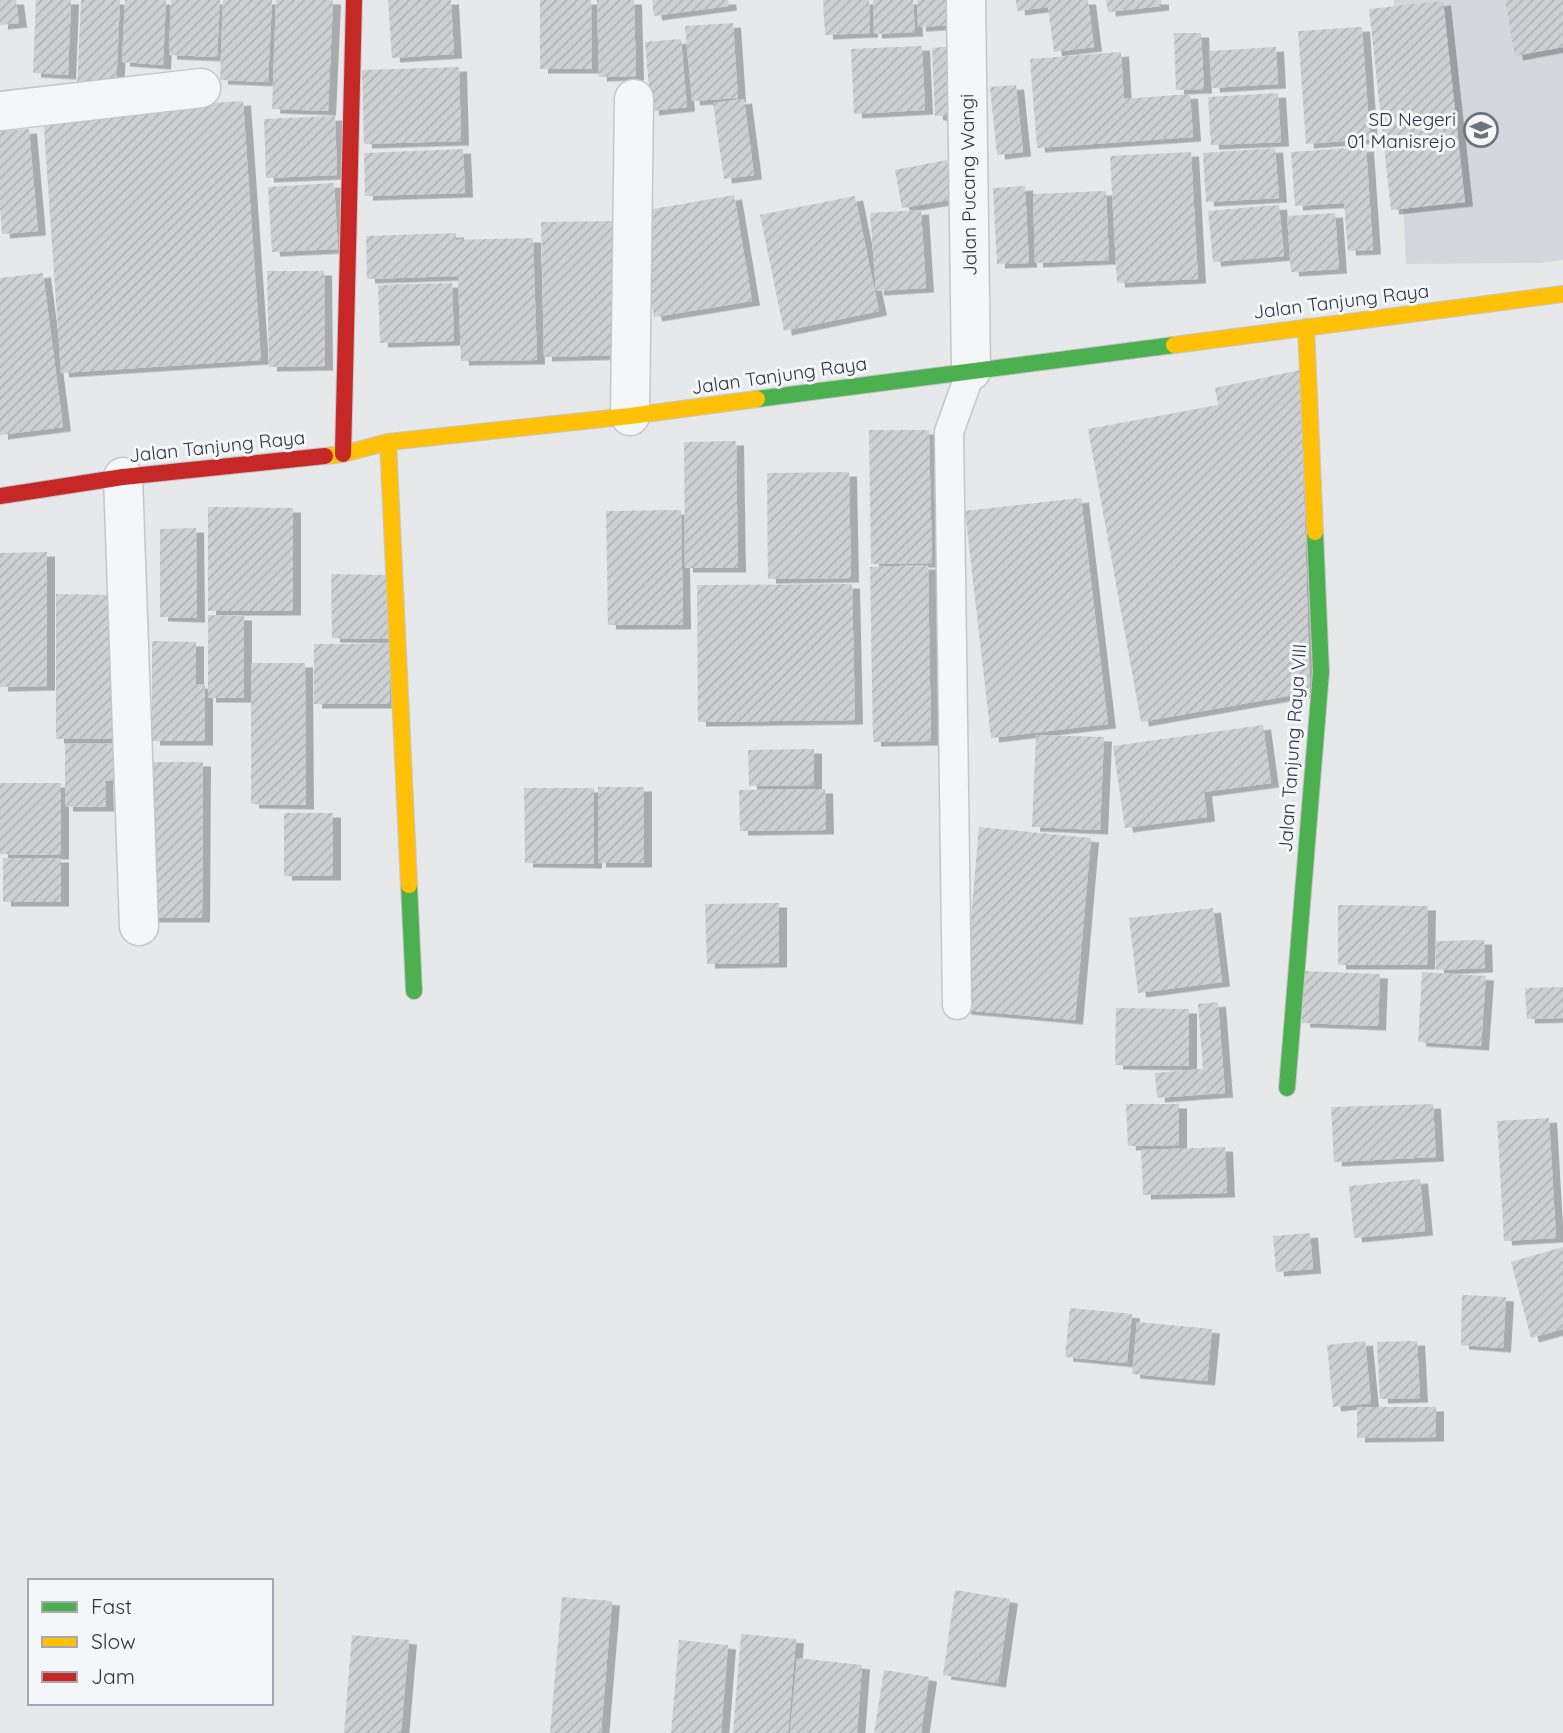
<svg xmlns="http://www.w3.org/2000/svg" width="1563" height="1733" font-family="Quicksand,sans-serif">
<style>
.built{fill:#d4d7dd}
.building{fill:url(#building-hatch);filter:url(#shadow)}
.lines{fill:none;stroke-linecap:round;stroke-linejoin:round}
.lane-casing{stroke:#c4c6c8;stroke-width:31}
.street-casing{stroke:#c4c6c8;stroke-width:41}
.fast-casing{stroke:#c4c6c8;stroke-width:18}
.slow-casing{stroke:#c4c6c8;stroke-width:18}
.jam-casing{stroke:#c4c6c8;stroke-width:18}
.lane{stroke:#f5f6f7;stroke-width:28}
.street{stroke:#f5f6f7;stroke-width:38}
.fast{stroke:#4caf50;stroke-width:16}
.slow{stroke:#ffc107;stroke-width:16}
.jam{stroke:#c62828;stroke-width:16}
.labels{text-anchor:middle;stroke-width:6;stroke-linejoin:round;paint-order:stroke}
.poi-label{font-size:19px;fill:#2b3445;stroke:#f4f6f9;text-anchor:end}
.street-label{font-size:19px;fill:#2b3445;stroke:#f4f6f9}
</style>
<defs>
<pattern id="building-hatch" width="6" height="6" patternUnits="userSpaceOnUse" patternTransform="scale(1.75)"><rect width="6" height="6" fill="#ced0d3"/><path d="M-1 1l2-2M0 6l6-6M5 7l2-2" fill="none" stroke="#b1b3b6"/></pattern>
<filter id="shadow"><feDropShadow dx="8" dy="4.5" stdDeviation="0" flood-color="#0004"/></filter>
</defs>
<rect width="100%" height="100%" fill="#e6e8ea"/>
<path class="built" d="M 1394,0 L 1563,0 L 1563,260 L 1539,263 L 1406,264 Z"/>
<g class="building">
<path d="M 0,0 L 16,0 L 19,23 L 0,25 Z"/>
<path d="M 36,0 L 71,0 L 68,75 L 33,73 Z"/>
<path d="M 81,0 L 120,0 L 116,89 L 77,88 Z"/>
<path d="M 125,0 L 166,0 L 163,65 L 122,62 Z"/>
<path d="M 171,0 L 220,0 L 217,57 L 169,55 Z"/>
<path d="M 223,0 L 272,0 L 268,82 L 220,80 Z"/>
<path d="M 276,0 L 333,0 L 328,111 L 272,109 Z"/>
<path d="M 388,0 L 451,0 L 454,54 L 392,58 Z"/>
<path d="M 540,0 L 591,0 L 592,69 L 540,69 Z"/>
<path d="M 597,0 L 634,0 L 636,76 L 599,77 Z"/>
<path d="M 652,0 L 728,0 L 729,6 L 654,16 Z"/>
<path d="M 823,0 L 869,0 L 870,33 L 825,35 Z"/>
<path d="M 873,0 L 913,0 L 915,32 L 874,34 Z"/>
<path d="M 917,0 L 953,0 L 954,25 L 918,27 Z"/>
<path d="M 1016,0 L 1088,0 L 1094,47 L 1054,52 L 1048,7 L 1017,11 Z"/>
<path d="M 1106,0 L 1161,0 L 1161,6 L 1108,12 Z"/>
<path d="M 1505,0 L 1563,0 L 1563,47 L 1515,56 Z"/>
<path d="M 1443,1 L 1465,202 L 1391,210 L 1369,9 Z"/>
<path d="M 733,23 L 738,98 L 692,101 L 685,26 Z"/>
<path d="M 1362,27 L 1370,139 L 1306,144 L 1298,31 Z"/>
<path d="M 1174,33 L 1201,33 L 1204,89 L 1176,90 Z"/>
<path d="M 681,39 L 687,107 L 651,111 L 645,42 Z"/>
<path d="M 922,46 L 925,110 L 854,114 L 851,49 Z"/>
<path d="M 955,46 L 959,115 L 935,116 L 932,48 Z"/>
<path d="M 1276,47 L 1278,84 L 1212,88 L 1209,51 Z"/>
<path d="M 1121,52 L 1124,99 L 1190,94 L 1193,137 L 1037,148 L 1030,59 Z"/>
<path d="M 459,67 L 461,141 L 364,144 L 362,70 Z"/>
<path d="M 1016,85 L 1023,152 L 997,155 L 990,87 Z"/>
<path d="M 1278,93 L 1281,142 L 1211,145 L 1208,97 Z"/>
<path d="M 744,99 L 754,175 L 724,179 L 713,103 Z"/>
<path d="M 243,101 L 261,360 L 61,373 L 43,114 Z"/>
<path d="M 335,116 L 337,175 L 266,178 L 264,119 Z"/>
<path d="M 29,129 L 38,231 L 2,234 L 0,206 L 0,131 Z"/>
<path d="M 1366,147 L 1373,250 L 1348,251 L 1344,203 L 1295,206 L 1291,152 Z"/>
<path d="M 1275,148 L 1279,198 L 1206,202 L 1203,153 Z"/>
<path d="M 463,149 L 465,193 L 365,196 L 364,153 Z"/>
<path d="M 1191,152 L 1198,279 L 1117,283 L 1110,156 Z"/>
<path d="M 947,160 L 954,199 L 902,208 L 895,170 Z"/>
<path d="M 334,183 L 338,249 L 272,252 L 268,187 Z"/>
<path d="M 1025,186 L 1029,263 L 997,264 L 993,188 Z"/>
<path d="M 1106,191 L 1109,260 L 1035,263 L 1033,194 Z"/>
<path d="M 734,195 L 752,301 L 654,317 L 636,212 Z"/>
<path d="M 855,196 L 879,311 L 784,331 L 760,215 Z"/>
<path d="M 1279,205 L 1284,256 L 1213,262 L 1208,211 Z"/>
<path d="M 921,210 L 926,288 L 876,291 L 870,213 Z"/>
<path d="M 1335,213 L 1339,269 L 1291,272 L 1287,216 Z"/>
<path d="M 620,221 L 623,355 L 544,357 L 541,222 Z"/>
<path d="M 456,233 L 456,240 L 533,238 L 537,360 L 461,361 L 458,276 L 367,279 L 366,236 Z"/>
<path d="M 267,271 L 324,271 L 325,366 L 269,367 Z"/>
<path d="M 43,273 L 63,427 L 0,435 L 0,278 Z"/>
<path d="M 452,283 L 454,341 L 380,343 L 378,285 Z"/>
<path d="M 1300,370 L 1310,692 L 1141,722 L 1088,429 L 1218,405 L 1215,388 Z"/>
<path d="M 869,430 L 929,430 L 932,563 L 871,564 Z"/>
<path d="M 736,441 L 738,568 L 685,568 L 684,442 Z"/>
<path d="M 849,472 L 851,578 L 768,579 L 767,473 Z"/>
<path d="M 1081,498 L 1108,724 L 991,738 L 965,511 Z"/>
<path d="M 208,507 L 293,508 L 293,611 L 208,611 Z"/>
<path d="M 681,510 L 683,625 L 608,625 L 606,511 Z"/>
<path d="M 196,528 L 197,618 L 160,617 L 160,529 Z"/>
<path d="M 47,552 L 47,686 L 0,687 L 0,553 Z"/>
<path d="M 928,565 L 931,741 L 873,742 L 870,567 Z"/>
<path d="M 331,574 L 390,575 L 391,639 L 332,638 Z"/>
<path d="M 852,584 L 855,720 L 698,722 L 697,585 Z"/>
<path d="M 56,594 L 118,595 L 118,739 L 56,739 Z"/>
<path d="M 208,615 L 244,616 L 244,698 L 208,698 Z"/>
<path d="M 152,641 L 196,642 L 196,684 L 205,685 L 205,741 L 152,741 Z"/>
<rect x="314" y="644" width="76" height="60"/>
<path d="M 251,663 L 305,663 L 306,805 L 251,804 Z"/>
<path d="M 1263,725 L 1271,783 L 1204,792 L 1207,817 L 1125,828 L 1113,746 Z"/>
<path d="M 1036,735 L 1104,737 L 1100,830 L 1032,827 Z"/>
<path d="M 65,744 L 119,744 L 118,780 L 105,781 L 106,807 L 65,807 Z"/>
<path d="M 814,749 L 814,785 L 749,786 L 748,750 Z"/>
<path d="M 144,762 L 203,762 L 202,918 L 144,918 Z"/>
<path d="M 0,783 L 61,783 L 61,855 L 0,854 Z"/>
<rect x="598" y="787" width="46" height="76"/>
<path d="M 524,788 L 594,788 L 594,864 L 525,863 Z"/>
<path d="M 825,789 L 826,830 L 740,831 L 739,790 Z"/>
<rect x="284" y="813" width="49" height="63"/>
<path d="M 979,827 L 1091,838 L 1075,1020 L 963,1010 Z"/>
<rect x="3" y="858" width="58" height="44"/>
<path d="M 779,903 L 779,963 L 707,964 L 705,904 Z"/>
<path d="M 1338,905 L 1428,906 L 1427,965 L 1338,965 Z"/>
<path d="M 1213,908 L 1222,982 L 1138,993 L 1129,918 Z"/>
<path d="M 1484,940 L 1485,968 L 1436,970 L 1435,941 Z"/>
<path d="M 1303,971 L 1380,974 L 1378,1026 L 1302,1023 Z"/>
<path d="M 1422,972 L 1486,976 L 1481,1046 L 1418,1042 Z"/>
<path d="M 1563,987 L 1563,1018 L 1527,1019 L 1525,988 Z"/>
<path d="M 1218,1002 L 1225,1093 L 1157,1098 L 1155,1073 L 1203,1069 L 1198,1004 Z"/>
<path d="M 1116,1008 L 1189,1009 L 1189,1066 L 1115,1065 Z"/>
<path d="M 1126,1104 L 1179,1104 L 1179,1145 L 1128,1146 Z"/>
<path d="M 1433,1104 L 1436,1157 L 1334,1162 L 1331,1107 Z"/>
<path d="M 1549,1118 L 1556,1238 L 1504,1241 L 1497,1121 Z"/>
<path d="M 1225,1147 L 1227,1193 L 1143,1195 L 1141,1150 Z"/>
<path d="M 1420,1179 L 1425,1231 L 1354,1238 L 1349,1186 Z"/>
<path d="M 1310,1233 L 1313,1269 L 1276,1272 L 1273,1236 Z"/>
<path d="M 1563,1247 L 1563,1329 L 1531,1338 L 1511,1262 Z"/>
<path d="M 1462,1295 L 1506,1297 L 1503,1348 L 1461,1345 Z"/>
<path d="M 1070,1308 L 1132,1314 L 1127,1363 L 1065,1357 Z"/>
<path d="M 1137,1322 L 1212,1329 L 1207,1381 L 1132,1374 Z"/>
<path d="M 1365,1341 L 1371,1403 L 1333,1407 L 1327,1345 Z"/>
<path d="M 1417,1341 L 1420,1398 L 1380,1399 L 1377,1342 Z"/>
<path d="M 1357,1407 L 1436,1407 L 1436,1437 L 1357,1438 Z"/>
<path d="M 955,1590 L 1010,1599 L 998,1683 L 943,1675 Z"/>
<path d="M 562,1597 L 612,1601 L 601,1733 L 550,1733 Z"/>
<path d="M 741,1634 L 796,1639 L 788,1733 L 733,1733 Z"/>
<path d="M 352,1635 L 409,1640 L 401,1733 L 344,1733 Z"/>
<path d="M 679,1640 L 728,1645 L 721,1733 L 671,1733 Z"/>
<path d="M 797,1658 L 862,1665 L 857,1733 L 790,1733 Z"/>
<path d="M 884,1670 L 929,1677 L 921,1733 L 874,1733 Z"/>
</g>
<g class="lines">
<g class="lane-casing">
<path id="lane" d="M 957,1005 L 949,432 L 971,371"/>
</g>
<g class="street-casing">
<g id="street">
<path d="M 966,0 L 971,371"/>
<path d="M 0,111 L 201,88"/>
<path d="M 630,416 L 634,99"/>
<path d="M 123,477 L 139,926"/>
</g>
</g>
<g class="fast-casing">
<g id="fast">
<path d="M 757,399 L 1174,345"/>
<path d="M 409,885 L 414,991"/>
<path d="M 1287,1088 L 1321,672 L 1315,532"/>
</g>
</g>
<g class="slow-casing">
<g id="slow">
<path d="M 1306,327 L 1315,532"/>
<path d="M 1174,345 L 1563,294"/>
<path d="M 388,442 L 409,885"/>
<path d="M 325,456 L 343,454 L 388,442 L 630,416 L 757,399"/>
</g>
</g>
<g class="jam-casing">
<g id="jam">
<path d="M 343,454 L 354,0"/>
<path d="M 0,496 L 123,477 L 325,456"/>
</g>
</g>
<use href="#lane" class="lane"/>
<use href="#street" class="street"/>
<use href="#fast" class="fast"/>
<use href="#slow" class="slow"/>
<use href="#jam" class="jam"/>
</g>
<defs>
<g id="school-ring" transform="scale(1.75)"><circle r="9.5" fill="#f4f6f9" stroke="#6c737f" stroke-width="1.5"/><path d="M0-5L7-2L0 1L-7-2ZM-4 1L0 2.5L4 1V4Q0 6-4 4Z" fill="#6c737f"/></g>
</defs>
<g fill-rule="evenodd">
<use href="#school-ring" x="1481" y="130"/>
</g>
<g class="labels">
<g class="poi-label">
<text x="1456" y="126">SD Negeri<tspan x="1456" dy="22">01 Manisrejo</tspan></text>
</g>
<g class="street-label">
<text transform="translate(968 185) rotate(-91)" y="7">Jalan Pucang Wangi</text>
<text transform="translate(1341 301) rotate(-7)" y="7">Jalan Tanjung Raya</text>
<text transform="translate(779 375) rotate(-8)" y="7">Jalan Tanjung Raya</text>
<text transform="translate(217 446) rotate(-6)" y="7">Jalan Tanjung Raya</text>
<text transform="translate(1292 748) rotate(-86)" y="7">Jalan Tanjung Raya VIII</text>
</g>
</g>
<rect x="28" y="1579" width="245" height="126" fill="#f4f6f9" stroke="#a4a8b1" stroke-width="2"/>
<rect x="42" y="1602" width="35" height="10" fill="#4caf50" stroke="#a4a8b1" stroke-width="2"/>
<text x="91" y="1614" font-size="21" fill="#2b3445">Fast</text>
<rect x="42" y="1637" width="35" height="10" fill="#ffc107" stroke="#a4a8b1" stroke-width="2"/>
<text x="91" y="1649" font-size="21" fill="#2b3445">Slow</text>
<rect x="42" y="1672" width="35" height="10" fill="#c62828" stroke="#a4a8b1" stroke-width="2"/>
<text x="91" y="1684" font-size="21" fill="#2b3445">Jam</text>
</svg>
